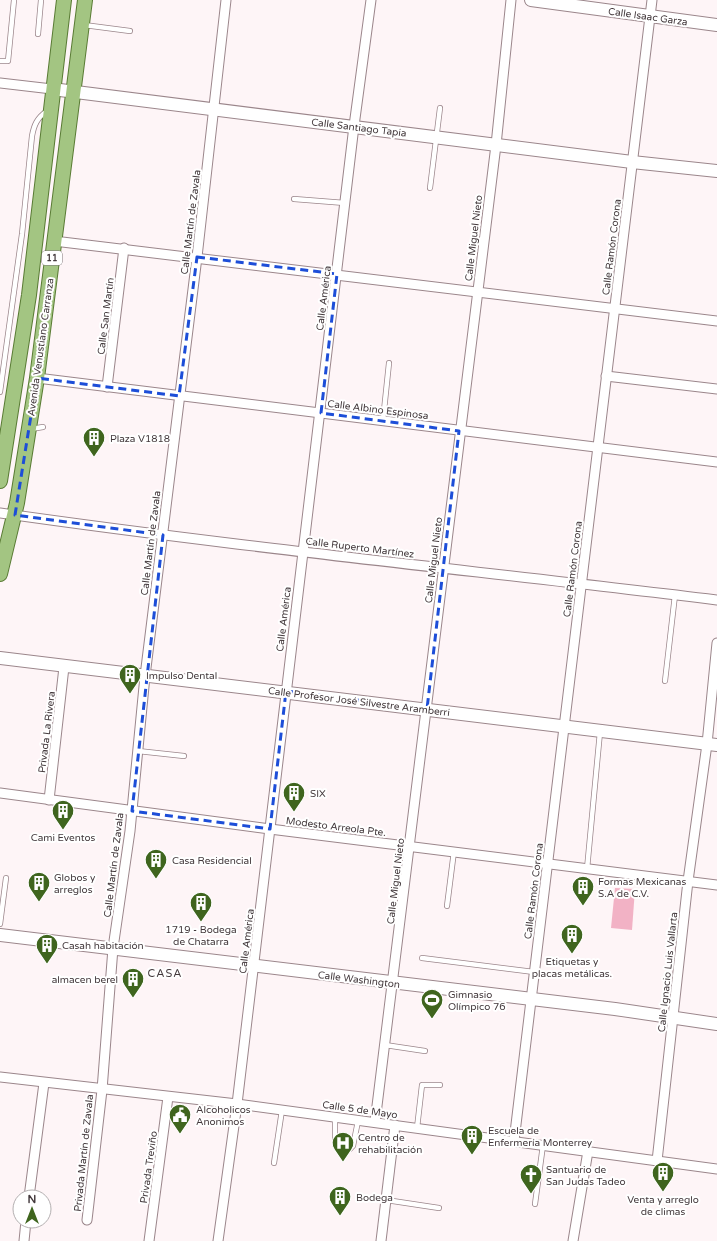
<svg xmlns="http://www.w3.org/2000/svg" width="717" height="1241" font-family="'Varela Round',sans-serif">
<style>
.green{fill:#f2b2c5}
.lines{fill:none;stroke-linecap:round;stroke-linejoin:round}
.lane-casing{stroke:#9b868b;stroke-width:6}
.street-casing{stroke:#9b868b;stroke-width:11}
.secondary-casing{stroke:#9b868b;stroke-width:14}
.primary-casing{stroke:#597b34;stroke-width:16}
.lane{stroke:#fff;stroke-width:4.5}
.street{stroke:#fff;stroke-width:9}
.secondary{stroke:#fff;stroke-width:12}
.primary{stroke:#a3c582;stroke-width:14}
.marked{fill:none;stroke:#1d4ed8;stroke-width:3;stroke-dasharray:8 5;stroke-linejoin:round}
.labels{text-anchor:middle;stroke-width:4;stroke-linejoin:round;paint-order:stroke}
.shield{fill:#fff;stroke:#7b7476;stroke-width:1}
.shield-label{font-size:9px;font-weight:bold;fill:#43393c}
.street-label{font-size:10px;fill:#43393c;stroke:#fff}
.poi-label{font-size:10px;fill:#43393c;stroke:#fff;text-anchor:start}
.neighbourhood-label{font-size:11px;letter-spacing:1px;fill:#43393c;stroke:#fff}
</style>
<rect width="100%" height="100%" fill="#fef5f7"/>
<path class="green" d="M 615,888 L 635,889 L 632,930 L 611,928 Z"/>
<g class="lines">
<g class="lane-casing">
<g id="lane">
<path d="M 84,25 L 130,31"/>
<path d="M 38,34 L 41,0"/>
<path d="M 0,61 L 8,61 L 14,0"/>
<path d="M 430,188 L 440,108"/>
<path d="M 294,199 L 345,203"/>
<path d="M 0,392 L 22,234 L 32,136 C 34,125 37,118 47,111"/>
<path d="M 383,420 L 389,363"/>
<path d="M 31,429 L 43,427"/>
<path d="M 665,681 L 675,595"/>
<path d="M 138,751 L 184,756"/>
<path d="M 587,869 L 600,732"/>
<path d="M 447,906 L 454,851"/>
<path d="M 0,924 L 6,878"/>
<path d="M 422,958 L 534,972"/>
<path d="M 385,1045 L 425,1051"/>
<path d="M 335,1117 L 335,1145 L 338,1147 L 350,1149 L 353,1146 L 358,1121"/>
<path d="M 417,1128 L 422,1085 L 440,1085"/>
<path d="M 274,1163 L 282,1110"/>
<path d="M 386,1200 L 439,1208"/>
<path d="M 535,1204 L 543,1145"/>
</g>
</g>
<g class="street-casing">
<g id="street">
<path d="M 0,83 L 52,89"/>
<path d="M 54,241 L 717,321"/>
<path d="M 606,376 L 717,389"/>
<path d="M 37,378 L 717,462"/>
<path d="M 107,387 L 124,248"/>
<path d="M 0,513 C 238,547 478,571 717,600"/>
<path d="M 0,793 L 270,829 L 717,885"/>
<path d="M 49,800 L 64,667"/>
<path d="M 0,1077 L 237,1104 L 717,1169"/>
<path d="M 375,1122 L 496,145 L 511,0"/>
<path d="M 514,1141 L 652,0"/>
<path d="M 657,1161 L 688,881 L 707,744 L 717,643"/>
<path d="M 29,1197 L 44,1083"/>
<path d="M 87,1220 L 102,1090 L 113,948 L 130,831 L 145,676 L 197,257 L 226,0"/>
<path d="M 24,1241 L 26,1221"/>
<path d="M 149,1241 L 168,1097"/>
<path d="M 218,1241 L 237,1104 L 354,126 L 371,0"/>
<path d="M 381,1241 L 395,1125"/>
<path d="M 573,1241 L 588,1151"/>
</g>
</g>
<g class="secondary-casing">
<g id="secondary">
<path d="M 531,0 L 717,25"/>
<path d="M 52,89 L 632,162 L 717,171"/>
<path d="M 0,658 L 717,745"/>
<path d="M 0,935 L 615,1009 L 717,1024"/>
</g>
</g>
<g class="primary-casing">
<g id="primary">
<path d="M 0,481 L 29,295 L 64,0"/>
<path d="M 0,574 L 17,503 L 37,378 L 85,0"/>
</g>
</g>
<use href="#lane" class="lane"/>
<use href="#street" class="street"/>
<use href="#secondary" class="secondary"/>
<use href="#primary" class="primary"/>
</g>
<path class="marked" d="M 197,257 L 337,274 L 321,413 L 459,431 L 427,709 L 286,691 L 270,829 L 132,811 L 163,535 L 15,515 L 37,378 L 179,396 Z"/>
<defs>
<g id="building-pin" transform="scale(1.15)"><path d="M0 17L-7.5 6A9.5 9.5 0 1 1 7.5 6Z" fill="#3f651e" stroke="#fff"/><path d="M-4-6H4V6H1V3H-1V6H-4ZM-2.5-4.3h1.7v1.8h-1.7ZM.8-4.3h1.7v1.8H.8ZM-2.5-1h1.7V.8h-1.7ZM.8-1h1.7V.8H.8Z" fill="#fff"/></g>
<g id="stadium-pin" transform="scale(1.15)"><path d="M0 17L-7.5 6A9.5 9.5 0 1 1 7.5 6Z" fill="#3f651e" stroke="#fff"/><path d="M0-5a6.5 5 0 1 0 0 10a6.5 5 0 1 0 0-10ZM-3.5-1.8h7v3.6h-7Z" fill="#fff"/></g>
<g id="civic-pin" transform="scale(1.15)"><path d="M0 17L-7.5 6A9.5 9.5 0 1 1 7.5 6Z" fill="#3f651e" stroke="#fff"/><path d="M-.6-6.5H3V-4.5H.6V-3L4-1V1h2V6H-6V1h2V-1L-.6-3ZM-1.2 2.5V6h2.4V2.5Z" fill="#fff"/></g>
<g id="hospital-pin" transform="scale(1.15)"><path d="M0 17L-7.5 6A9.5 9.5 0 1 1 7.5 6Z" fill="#3f651e" stroke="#fff"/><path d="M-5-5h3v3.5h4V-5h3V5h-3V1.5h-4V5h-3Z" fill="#fff"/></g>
<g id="church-pin" transform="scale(1.15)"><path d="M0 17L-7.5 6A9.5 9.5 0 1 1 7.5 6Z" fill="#3f651e" stroke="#fff"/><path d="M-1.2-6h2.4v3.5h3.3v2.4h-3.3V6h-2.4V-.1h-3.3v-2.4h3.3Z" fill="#fff"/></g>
</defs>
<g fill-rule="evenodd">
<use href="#building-pin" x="94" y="438"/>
<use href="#building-pin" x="130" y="675"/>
<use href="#building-pin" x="294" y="793"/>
<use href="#building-pin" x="63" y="811"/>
<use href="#building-pin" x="156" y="860"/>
<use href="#building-pin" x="39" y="883"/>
<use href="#building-pin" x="583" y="887"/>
<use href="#building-pin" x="201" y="903"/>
<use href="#building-pin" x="572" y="935"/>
<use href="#building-pin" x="47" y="945"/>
<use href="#building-pin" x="133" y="979"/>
<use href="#stadium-pin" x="432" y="1000"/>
<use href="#civic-pin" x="180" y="1115"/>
<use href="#building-pin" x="472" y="1136"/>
<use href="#hospital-pin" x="343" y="1143"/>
<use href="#building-pin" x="663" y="1173"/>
<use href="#church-pin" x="531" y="1175"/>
<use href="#building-pin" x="340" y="1197"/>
</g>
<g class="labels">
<rect class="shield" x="42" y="251" width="20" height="14" rx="3"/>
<g class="shield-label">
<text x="52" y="261">11</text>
</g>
<g class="street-label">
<text transform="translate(648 16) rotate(8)" y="4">Calle Isaac Garza</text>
<text transform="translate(359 127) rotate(7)" y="4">Calle Santiago Tapia</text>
<text transform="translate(190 222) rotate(-83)" y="4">Calle Martín de Zavala</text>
<text transform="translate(473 238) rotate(-83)" y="4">Calle Miguel Nieto</text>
<text transform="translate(611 247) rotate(-83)" y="4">Calle Ramón Corona</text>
<text transform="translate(323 298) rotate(-83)" y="4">Calle América</text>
<text transform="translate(105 316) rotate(-83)" y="4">Calle San Martín</text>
<text transform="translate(40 347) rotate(-82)" y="4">Avenida Venustiano Carranza</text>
<text transform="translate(378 409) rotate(7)" y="4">Calle Albino Espinosa</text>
<text transform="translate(150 543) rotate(-83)" y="4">Calle Martín de Zavala</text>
<text transform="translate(360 547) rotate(7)" y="4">Calle Ruperto Martínez</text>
<text transform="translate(433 560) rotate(-83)" y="4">Calle Miguel Nieto</text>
<text transform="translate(572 569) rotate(-83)" y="4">Calle Ramón Corona</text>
<text transform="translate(283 619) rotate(-83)" y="4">Calle América</text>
<text transform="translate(359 701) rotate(7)" y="4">Calle Profesor José Silvestre Aramberri</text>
<text transform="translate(46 732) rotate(-83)" y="4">Privada La Rivera</text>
<text transform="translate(336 826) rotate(7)" y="4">Modesto Arreola Pte.</text>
<text transform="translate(113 865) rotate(-83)" y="4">Calle Martín de Zavala</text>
<text transform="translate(395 881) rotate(-83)" y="4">Calle Miguel Nieto</text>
<text transform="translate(533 891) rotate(-83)" y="4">Calle Ramón Corona</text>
<text transform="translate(246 941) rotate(-83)" y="4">Calle América</text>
<text transform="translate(667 972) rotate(-84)" y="4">Calle Ignacio Luis Vallarta</text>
<text transform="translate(359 979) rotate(7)" y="4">Calle Washington</text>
<text transform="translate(360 1109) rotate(8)" y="4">Calle 5 de Mayo</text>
<text transform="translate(83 1153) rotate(-84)" y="4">Privada Martín de Zavala</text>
<text transform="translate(148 1167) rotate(-82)" y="4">Privada Treviño</text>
</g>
<g class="poi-label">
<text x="110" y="442">Plaza V1818</text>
<text x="146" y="679">Impulso Dental</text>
<text x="310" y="797">SIX</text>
<text x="63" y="841" text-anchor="middle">Cami Eventos</text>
<text x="172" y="864">Casa Residencial</text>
<text x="54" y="881">Globos y<tspan x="54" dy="12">arreglos</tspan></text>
<text x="598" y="885">Formas Mexicanas<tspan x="598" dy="12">S.A de C.V.</tspan></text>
<text x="201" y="933" text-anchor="middle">1719 - Bodega<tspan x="201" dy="12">de Chatarra</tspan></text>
<text x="62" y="949">Casah habitación</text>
<text x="572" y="965" text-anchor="middle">Etiquetas y<tspan x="572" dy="12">placas metálicas.</tspan></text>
<text x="118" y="983" text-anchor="end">almacen berel</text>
<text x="448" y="998">Gimnasio<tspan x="448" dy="12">Olímpico 76</tspan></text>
<text x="196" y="1113">Alcoholicos<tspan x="196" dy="12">Anonimos</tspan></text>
<text x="488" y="1134">Escuela de<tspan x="488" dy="12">Enfermería Monterrey</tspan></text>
<text x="358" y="1141">Centro de<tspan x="358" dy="12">rehabilitación</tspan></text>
<text x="546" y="1173">Santuario de<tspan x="546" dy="12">San Judas Tadeo</tspan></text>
<text x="356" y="1201">Bodega</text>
<text x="663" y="1203" text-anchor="middle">Venta y arreglo<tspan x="663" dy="12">de climas</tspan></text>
</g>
<g class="neighbourhood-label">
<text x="165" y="977">CASA</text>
</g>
</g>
<g transform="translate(32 1209)"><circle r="19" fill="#ffffff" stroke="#b4b0b1"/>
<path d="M0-3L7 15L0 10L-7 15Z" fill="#3f651e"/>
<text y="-6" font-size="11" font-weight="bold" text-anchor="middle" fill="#43393c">N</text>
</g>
</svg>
